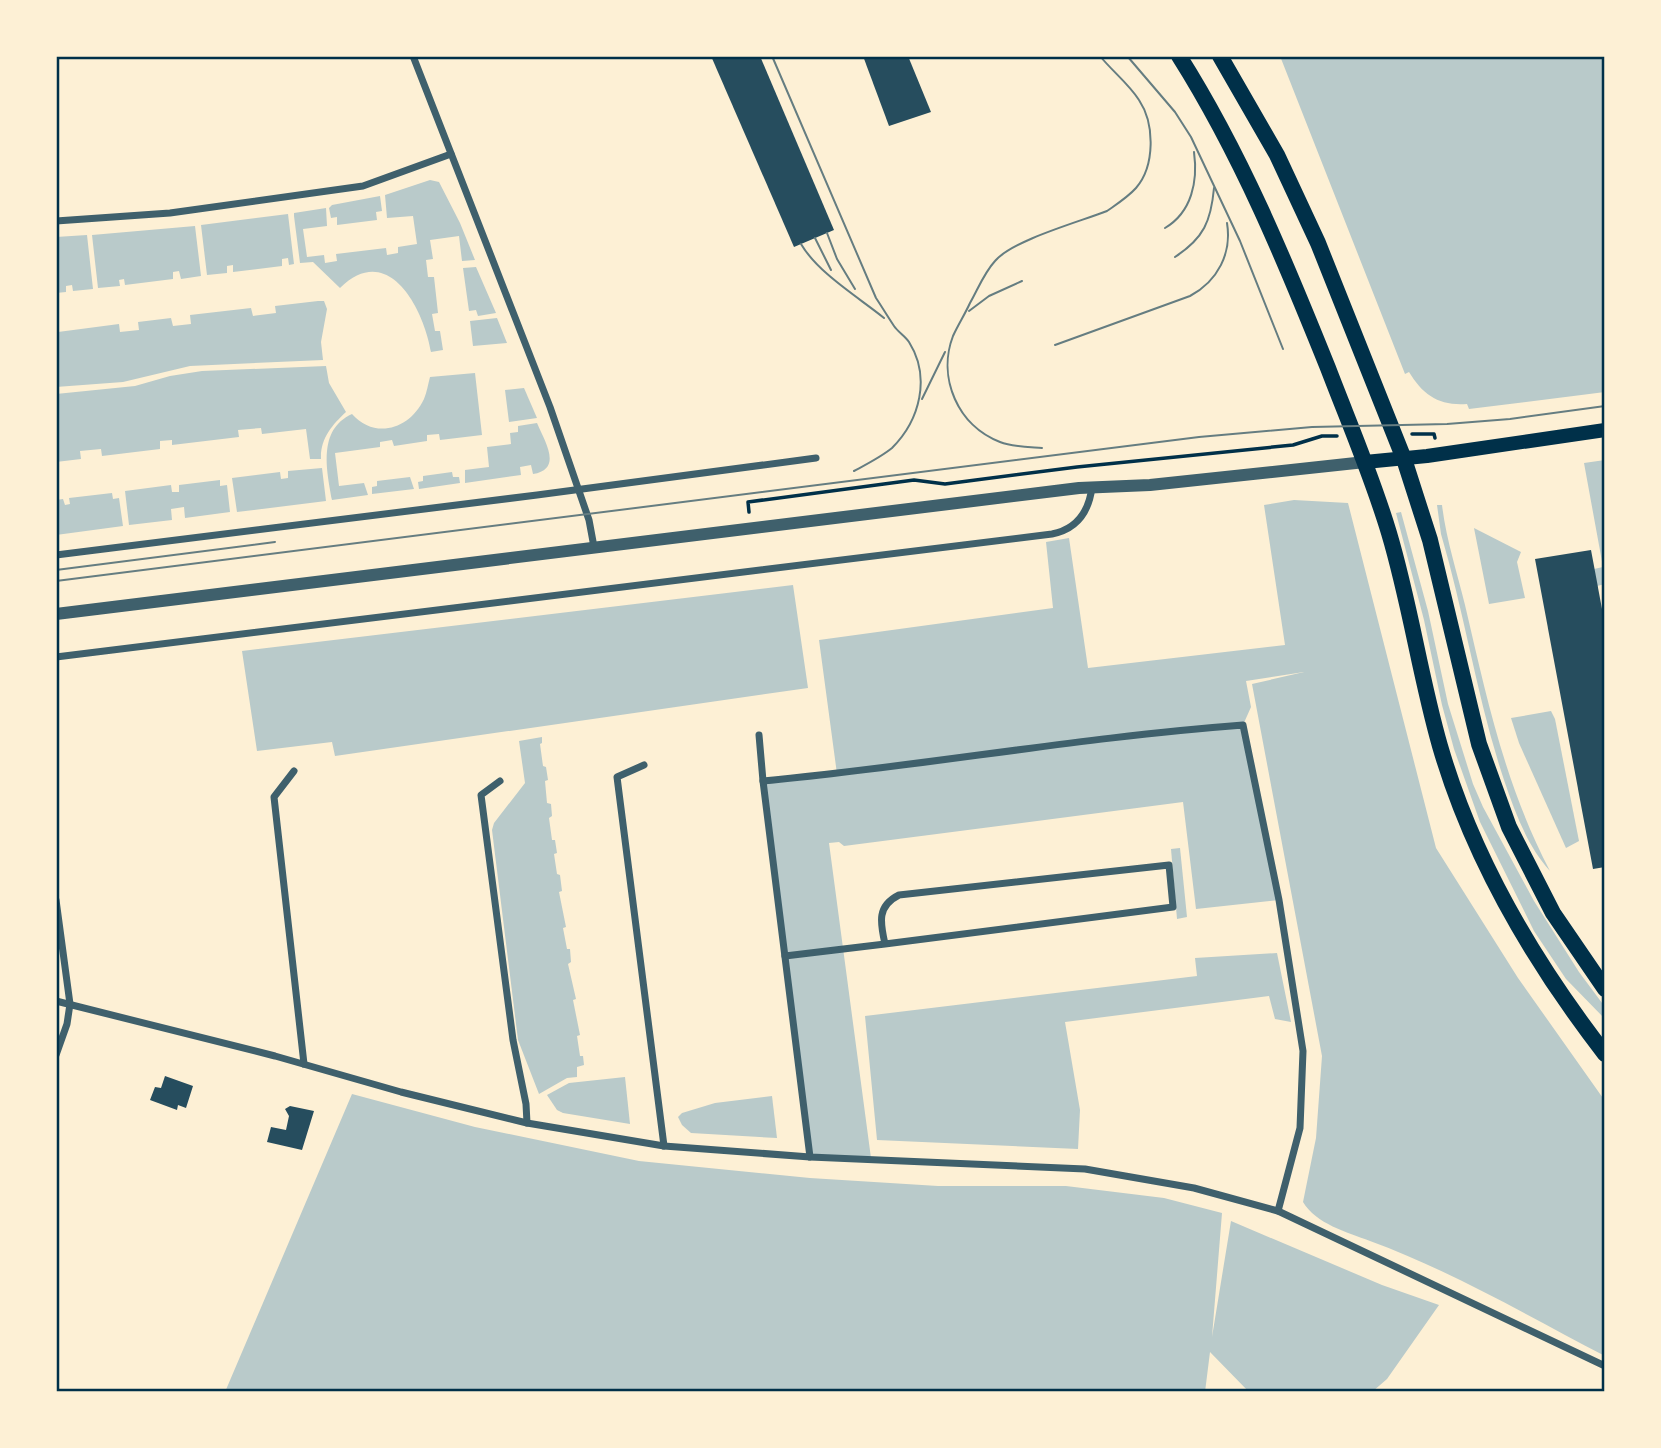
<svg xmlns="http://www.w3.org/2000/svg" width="1661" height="1448" font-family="Rubik,sans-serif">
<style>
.green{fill:#b9caca}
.building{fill:#264d5e}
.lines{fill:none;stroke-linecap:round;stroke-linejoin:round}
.path{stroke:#003049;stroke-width:3.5}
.minor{stroke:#3f606c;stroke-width:7}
.tertiary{stroke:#3f606c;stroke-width:12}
.secondary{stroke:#003049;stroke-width:14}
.primary{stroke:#003049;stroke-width:16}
.tram{stroke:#657d81;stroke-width:2}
.neatline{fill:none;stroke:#003049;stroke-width:2.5}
</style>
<rect width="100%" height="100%" fill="#fdf0d5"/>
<g class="green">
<path d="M 1280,56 L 1605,56 L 1605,392 L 1469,409 L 1467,404 C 1439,406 1423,395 1409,372 L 1405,374 Z"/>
<path d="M 430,180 L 439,182 L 460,223 L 475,260 L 462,261 L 459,236 L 430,240 L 433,259 L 426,260 L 428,277 L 434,277 L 438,313 L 432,314 L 435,331 L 440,331 L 443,350 L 431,352 C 424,310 389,240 340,288 L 313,262 L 300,263 L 294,216 L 294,213 L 326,208 L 327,226 L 303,229 L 307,257 L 324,255 L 325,263 L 337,261 L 336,254 L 386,248 L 387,255 L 398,253 L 398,247 L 417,244 L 413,216 L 387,218 L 385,195 Z"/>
<path d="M 380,196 L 382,211 L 376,212 L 377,220 L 337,225 L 337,217 L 331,218 L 329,208 L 332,205 Z"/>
<path d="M 288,214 L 294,264 L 289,265 L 288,258 L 282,259 L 282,266 L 233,272 L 233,265 L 227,266 L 227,273 L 207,275 L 201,225 Z"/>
<path d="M 195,226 L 201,276 L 181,279 L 179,271 L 173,272 L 173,279 L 125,285 L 124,279 L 119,280 L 120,286 L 98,288 L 92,235 Z"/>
<path d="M 87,235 L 93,289 L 73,291 L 72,285 L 66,286 L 66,292 L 56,293 L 56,237 Z"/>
<path d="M 476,267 L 496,313 L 478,316 L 476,310 L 469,311 L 463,268 Z"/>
<path d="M 318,301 L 324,301 L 327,309 L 321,342 L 323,360 L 190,366 L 123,382 L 56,387 L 56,339 L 59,339 L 58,332 L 119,324 L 120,332 L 139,330 L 138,322 L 171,318 L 173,326 L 191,324 L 190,315 L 251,308 L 253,316 L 276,313 L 275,306 Z"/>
<path d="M 497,318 L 507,343 L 473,346 L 470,321 Z"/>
<path d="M 326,366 L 329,383 L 346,412 C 332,425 320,439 321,459 L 310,459 L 306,429 L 262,434 L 261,428 L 238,430 L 239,437 L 172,445 L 172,440 L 160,441 L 160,449 L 102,456 L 101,449 L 80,451 L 81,459 L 56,462 L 56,394 L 135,386 L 170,376 L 202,371 Z"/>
<path d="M 475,373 L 482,435 L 440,440 L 439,434 L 427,435 L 427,441 L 394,446 L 392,440 L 380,442 L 380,447 L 335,453 L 339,486 L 364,483 L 368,495 L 332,500 C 327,471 317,430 352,414 C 375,440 410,429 424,399 C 427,392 428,384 430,377 Z"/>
<path d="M 524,388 L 537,418 L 509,422 L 505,390 Z"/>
<path d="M 537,423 C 545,442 563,469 533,474 L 531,465 L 520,467 L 521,475 L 465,483 L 465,470 L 489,467 L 487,447 L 511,444 L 510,433 L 518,432 L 518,426 Z"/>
<path d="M 1605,460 L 1605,584 L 1597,586 L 1594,569 L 1603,567 L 1584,463 Z"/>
<path d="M 322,468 L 326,501 L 237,512 L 232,478 L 280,472 L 281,479 L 288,478 L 288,471 Z"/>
<path d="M 452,472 L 453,477 L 459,477 L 460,483 L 419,489 L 418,482 L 423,481 L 423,476 Z"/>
<path d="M 410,477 L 414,489 L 372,494 L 372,487 L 377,486 L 377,481 Z"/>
<path d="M 220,480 L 220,486 L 227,485 L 230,512 L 185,518 L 184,507 L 171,509 L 172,520 L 129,525 L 125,491 L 171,485 L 172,492 L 179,492 L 179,485 Z"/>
<path d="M 112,493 L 113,499 L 119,498 L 123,526 L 56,535 L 56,500 L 63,499 L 65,505 L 70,504 L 69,498 Z"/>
<path d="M 1294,500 L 1348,503 L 1436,848 L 1518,978 L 1605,1101 L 1605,1356 C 1528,1316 1452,1271 1370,1241 C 1347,1232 1316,1224 1303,1202 L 1316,1138 L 1322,1056 L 1252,684 L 1304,672 L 1246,681 L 1251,707 L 1243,725 L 1279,900 L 1196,909 L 1183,802 L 844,846 L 839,842 L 829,843 L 871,1158 L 810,1157 L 763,781 L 837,774 L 819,640 L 1053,608 L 1046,542 L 1069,538 L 1088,668 L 1285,645 L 1264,505 Z"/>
<path d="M 1437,505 L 1442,505 C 1446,539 1457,572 1465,605 C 1487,699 1505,785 1550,871 C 1527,846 1515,812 1504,780 C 1477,699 1465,615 1441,534 Z"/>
<path d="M 1401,512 L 1428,611 L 1448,704 L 1473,784 L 1483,807 L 1534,901 L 1579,972 L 1605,1007 L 1605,1019 L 1566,979 L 1534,931 L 1480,822 L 1454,749 L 1442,705 L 1424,620 L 1396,513 Z"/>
<path d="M 1474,528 L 1521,552 L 1517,562 L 1525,598 L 1489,604 Z"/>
<path d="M 793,585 L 808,688 L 335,756 L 332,742 L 257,751 L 242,651 Z"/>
<path d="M 1551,711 L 1555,719 L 1579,841 L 1566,848 L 1519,743 L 1511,718 Z"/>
<path d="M 542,737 L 542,743 L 540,744 L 543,766 L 546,767 L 548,780 L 545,781 L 547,803 L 551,804 L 552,816 L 549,818 L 552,840 L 555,840 L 557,853 L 554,854 L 557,874 L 560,875 L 562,891 L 559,892 L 566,927 L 563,928 L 567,949 L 570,949 L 571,962 L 568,964 L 576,999 L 573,1000 L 580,1035 L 577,1036 L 580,1056 L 583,1056 L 584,1065 L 577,1067 L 577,1077 L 567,1078 L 539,1094 L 518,1040 L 492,830 L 494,823 L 525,783 L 519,741 Z"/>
<path d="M 1180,848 L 1187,917 L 1177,919 L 1171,849 Z"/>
<path d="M 1277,953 L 1291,1022 L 1275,1019 L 1269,996 L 1065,1022 L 1080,1110 L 1078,1149 L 877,1140 L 865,1016 L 1197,976 L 1195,958 Z"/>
<path d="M 625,1077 L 630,1124 L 563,1113 L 557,1110 L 547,1095 L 569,1083 Z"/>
<path d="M 352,1094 L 475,1127 L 639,1161 L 810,1178 L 938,1186 L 1066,1186 L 1164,1198 L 1222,1213 L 1212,1337 L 1231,1221 L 1382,1285 L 1439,1305 L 1387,1379 L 1372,1392 L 1249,1392 L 1210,1352 L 1205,1392 L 225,1392 Z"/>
<path d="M 772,1096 L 777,1138 L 691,1133 L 682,1125 L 678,1117 L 682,1113 L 715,1103 Z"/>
</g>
<g class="building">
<path d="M 711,56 L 760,56 L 834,230 L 794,247 Z"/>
<path d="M 863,56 L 908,56 L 931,112 L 889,126 Z"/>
<path d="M 1591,550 L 1605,625 L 1605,867 L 1593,869 L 1535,559 Z"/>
<path d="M 165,1076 L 193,1086 L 186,1108 L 178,1105 L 177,1110 L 150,1100 L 155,1087 L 161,1088 Z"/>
<path d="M 290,1106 L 314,1111 L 302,1150 L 267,1142 L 271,1127 L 286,1130 L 289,1116 L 285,1109 Z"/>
</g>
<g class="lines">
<g class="path">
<path d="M 1412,434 L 1434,434 L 1435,438"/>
<path d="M 749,512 L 748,502 L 914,480 L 945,484 L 1077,467 L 1293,445 L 1322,436 L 1337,436"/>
</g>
<g class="minor">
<path d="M 413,56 L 550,407 L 589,520 L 594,547"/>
<path d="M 56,221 L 170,213 L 363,186 L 451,154"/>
<path d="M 56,555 L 537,495 L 816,458"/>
<path d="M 56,657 L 1052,534 C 1077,529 1089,511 1092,487"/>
<path d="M 759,735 L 763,781 L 810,1157"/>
<path d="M 644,765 L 617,777 L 664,1146"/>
<path d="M 294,771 L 274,797 L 304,1064"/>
<path d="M 500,781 L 481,795 L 513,1040 L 526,1104 L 527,1123"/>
<path d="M 763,781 C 923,766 1082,737 1243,725 L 1279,900 L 1303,1051 L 1300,1128 L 1278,1211"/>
<path d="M 56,900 L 70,1004 L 67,1024 L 56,1055"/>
<path d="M 785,956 L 885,944 L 1173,907 L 1169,865 L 899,895 C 877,906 880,922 885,944"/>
<path d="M 56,1001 L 275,1056 L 401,1092 L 527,1123 L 664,1146 L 810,1157 L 1085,1169 L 1194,1188 L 1278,1211 L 1605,1366"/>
</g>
<path class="tertiary" d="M 56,614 L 1079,488 L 1150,485 L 1365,462"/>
<path class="secondary" d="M 1365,462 L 1427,456 L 1605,430"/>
<g class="primary">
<path d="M 1179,56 C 1241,154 1285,261 1328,368 C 1349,423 1372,476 1389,533 C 1410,603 1420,676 1440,746 C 1473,860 1533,961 1605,1054"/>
<path d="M 1220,56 L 1277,155 L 1318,243 L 1404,459 L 1430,540 L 1479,744 L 1509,827 L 1553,913 L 1605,989"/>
</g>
<g class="tram">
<path d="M 772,56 L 876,298 C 882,307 888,317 894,326 C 898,332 905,336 909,342 C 931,377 920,420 892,448 C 881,457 867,464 854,471"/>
<path d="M 1128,57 L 1175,112 L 1191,137 L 1240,241 L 1283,349"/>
<path d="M 1165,228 C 1192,212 1198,181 1194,152"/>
<path d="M 827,233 L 837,259 L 855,289"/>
<path d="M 815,238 L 831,270"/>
<path d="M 801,244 C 818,273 858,297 884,318"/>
<path d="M 1175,257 C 1204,238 1211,221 1214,188"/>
<path d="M 969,311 L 989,296 L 1022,281"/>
<path d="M 1055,345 L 1190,296 C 1218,281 1232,253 1227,223"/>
<path d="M 922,399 L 945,352"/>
<path d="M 1042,448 C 1029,447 1013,447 1000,442 C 958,426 937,378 953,336 C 958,325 965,314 970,303 C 978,289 984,273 995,261 C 1013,240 1079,222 1107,211 C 1117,204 1128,197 1136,188 C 1155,166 1155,124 1139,100 C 1129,84 1112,71 1100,56"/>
<path d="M 56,570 L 275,542"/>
<path d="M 56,581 L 1199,437 L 1312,427 L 1447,424 L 1510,419 L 1605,406"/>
</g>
</g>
<rect width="1661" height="1448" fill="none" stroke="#fdf0d5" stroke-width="116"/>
<rect x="58" y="58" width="1545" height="1332" class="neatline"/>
</svg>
